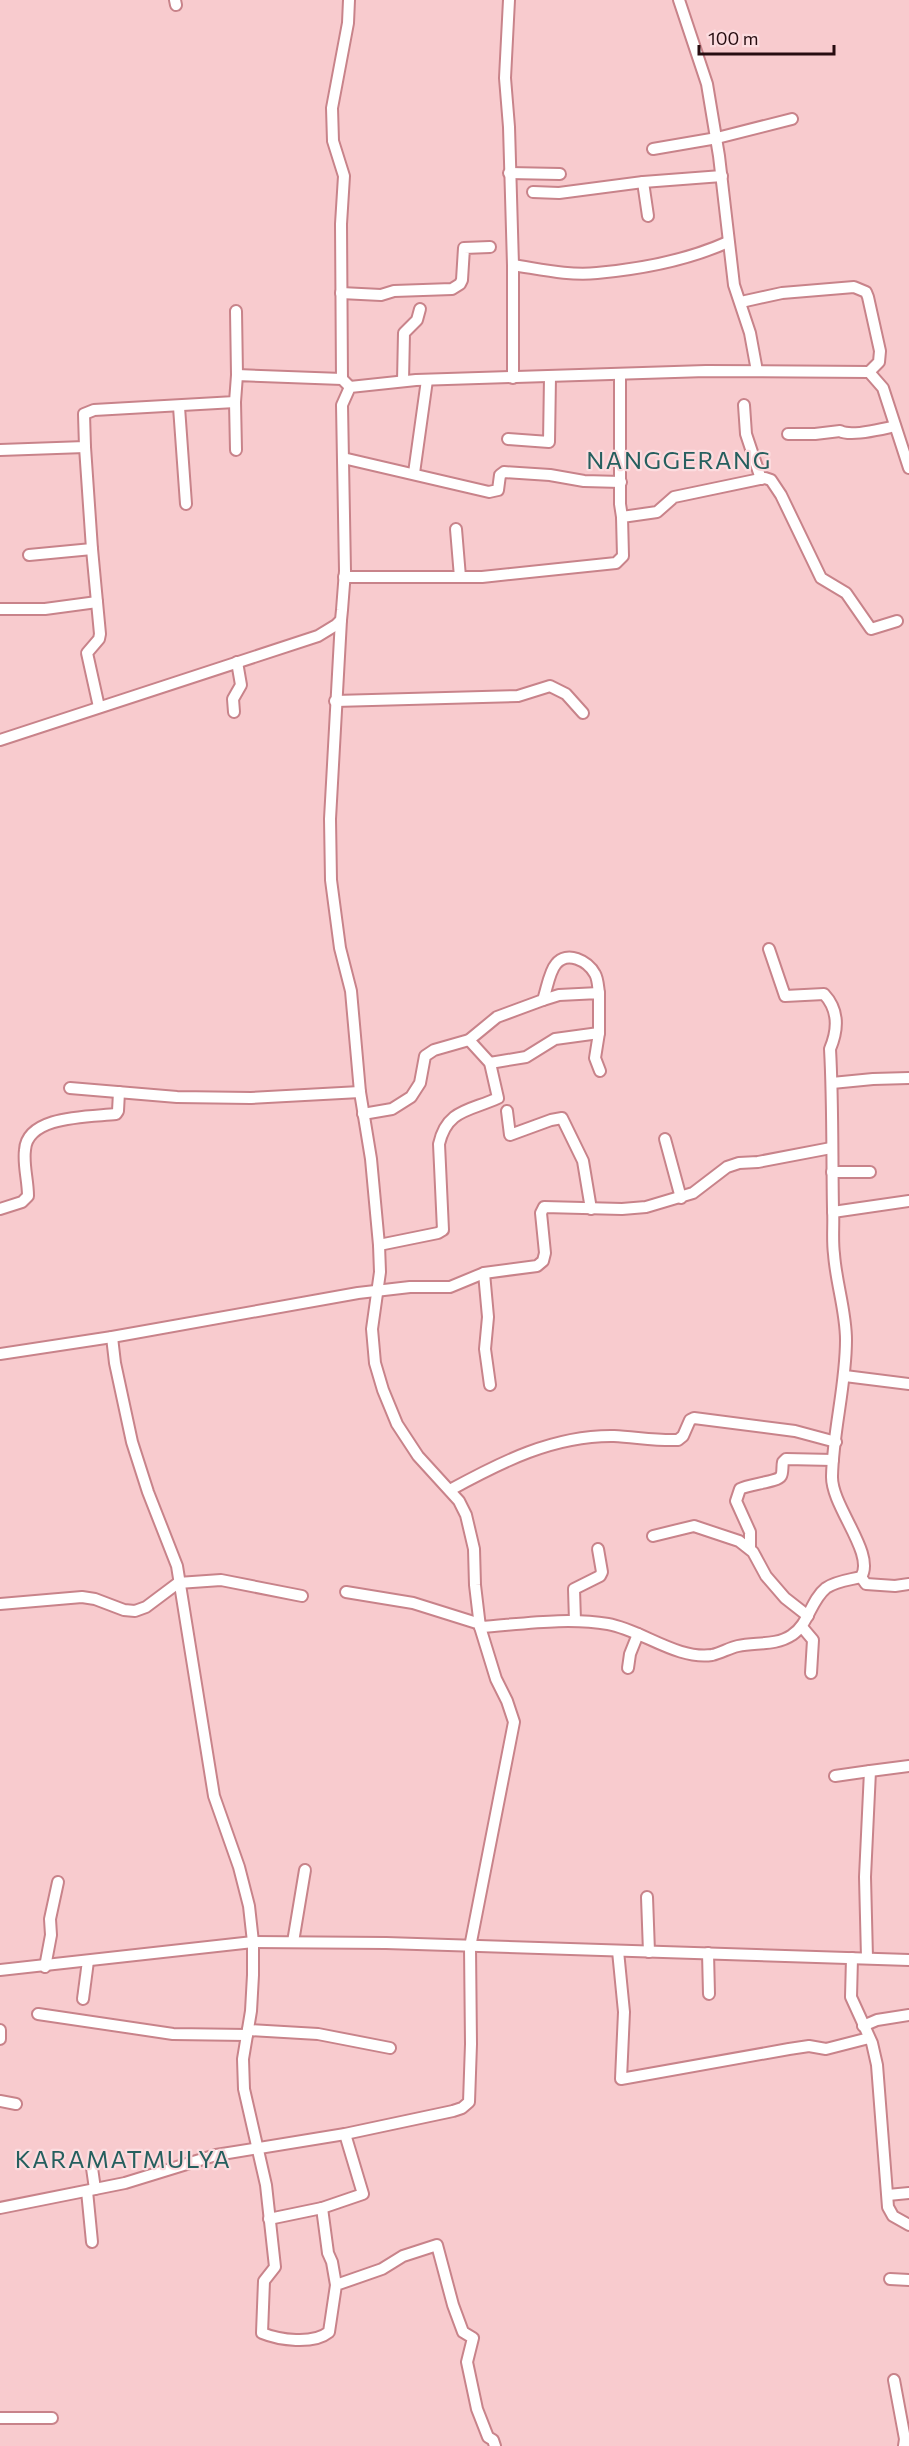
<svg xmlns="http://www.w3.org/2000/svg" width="909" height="2446" font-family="Commissioner,sans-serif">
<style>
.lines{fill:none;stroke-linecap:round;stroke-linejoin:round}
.street-casing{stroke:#c8838a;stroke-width:14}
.street{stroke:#fff;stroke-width:10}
.labels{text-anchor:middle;stroke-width:4.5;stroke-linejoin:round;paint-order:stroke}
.quarter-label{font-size:24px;letter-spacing:1.5px;fill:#255f5e;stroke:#fcdcdf}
</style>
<rect width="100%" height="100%" fill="#f8cbce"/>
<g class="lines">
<g class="street-casing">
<g id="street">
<path d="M 175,0 L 176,5"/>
<path d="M 509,0 L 505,78 L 509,127 L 513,265 L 513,378"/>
<path d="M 679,0 L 707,84 L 719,156 L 734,285 L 750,333 L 757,371"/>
<path d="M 653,149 L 717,138 L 792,119"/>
<path d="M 509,173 L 560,174"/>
<path d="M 643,182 L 648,216"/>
<path d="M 533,192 L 559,193 L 643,182 L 722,176"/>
<path d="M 513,265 C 540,269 569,276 597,273 C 641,269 688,260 728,242"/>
<path d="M 341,293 L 381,295 L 394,291 L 452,289 L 460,284 L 462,280 L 464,248 L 490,247"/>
<path d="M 741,302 L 782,293 L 854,287 L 866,292 L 868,297 L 880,351 L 879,362 L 869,372"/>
<path d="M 236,311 L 237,375"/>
<path d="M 620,374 L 620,504 L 622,517"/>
<path d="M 342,379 L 341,224 L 344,176 L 333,141 L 332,108 L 348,23 L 349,0"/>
<path d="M 403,381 L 404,333 L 417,320 L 420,309"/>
<path d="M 235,402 L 236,450"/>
<path d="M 744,405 L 746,434 L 761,479"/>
<path d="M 179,407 L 186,504"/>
<path d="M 788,434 L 815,434 L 840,431 C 851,437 883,429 895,426"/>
<path d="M 508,439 L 549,442 L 550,377"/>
<path d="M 0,450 L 85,447 L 84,414 L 94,410 L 235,402 L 237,375 L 342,379 L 350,387"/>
<path d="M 343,458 L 489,492 L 498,490 L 500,475 L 504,472 L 550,475 L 584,481 L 621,482"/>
<path d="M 414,473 L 427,380"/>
<path d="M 456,529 L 460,577"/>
<path d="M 92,549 L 100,634 L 99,639 L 87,653 L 99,707"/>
<path d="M 29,555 L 92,549 L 85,447"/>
<path d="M 344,577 L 482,577 L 616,563 L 623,556 L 622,517 L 657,512 L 674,497 L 765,478 L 771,480 L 781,495 L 821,578 L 846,593 L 871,629 L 897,621"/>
<path d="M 0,609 L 45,609 L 97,602"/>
<path d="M 335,701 L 518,696 L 550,686 L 566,694 L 583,713"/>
<path d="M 234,712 L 233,699 L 241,685 L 237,662"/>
<path d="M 0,740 L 318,636 L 336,625 L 341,620 L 342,610 L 345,571 L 342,405 L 350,387 L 416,380 L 706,371 L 869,372 L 883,388 L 909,468"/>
<path d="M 543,1000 L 559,995 L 599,993 L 599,1033 L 595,1058 L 600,1071"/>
<path d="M 490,1063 L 526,1057 L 555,1039 L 599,1033"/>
<path d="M 832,1083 L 873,1079 L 909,1078"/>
<path d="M 70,1088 L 177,1097 L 251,1098 L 360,1092"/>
<path d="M 507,1111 L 510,1135 L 551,1120 L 562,1118 L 583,1161 L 591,1209"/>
<path d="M 363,1114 L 392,1109 L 411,1097 L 420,1083 L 425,1056 L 434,1050 L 469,1040 L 497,1017 L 543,1000 C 547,989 549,972 556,964 C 567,950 588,961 595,974 C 598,979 598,987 599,993"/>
<path d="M 665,1139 L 681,1198"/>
<path d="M 832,1172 L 870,1172"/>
<path d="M 0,1209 L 22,1202 L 28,1196 C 28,1180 23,1165 25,1150 C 27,1115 90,1117 116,1114 L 118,1111 L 119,1092"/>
<path d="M 833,1212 L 909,1201"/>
<path d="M 379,1245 L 438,1233 L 443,1230 L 439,1144 C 447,1109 470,1111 498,1098 L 490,1063 L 469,1040"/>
<path d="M 484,1273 L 488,1317 L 485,1349 L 490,1385"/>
<path d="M 112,1337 L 115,1363 L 132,1442 L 148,1492 L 177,1566 L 214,1796 L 239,1867 L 249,1906 L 253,1942 L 253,1975 L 251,2011 L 243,2059 L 244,2089 L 266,2185 L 275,2267 L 264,2281 L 262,2333 C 279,2340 313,2345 329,2332 L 336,2285 L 382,2269 L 403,2256 L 437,2245 L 453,2305 L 463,2332 L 473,2338 L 467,2362 L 477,2409 L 488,2437 L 493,2440 L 495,2446"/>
<path d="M 0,1354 L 112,1337 L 358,1293 L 410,1287 L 450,1287 L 484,1273 L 537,1266 L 543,1261 L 545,1253 L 541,1213 L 544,1207 L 622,1209 L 646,1207 L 693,1193 L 727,1167 L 739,1163 L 758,1162 L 831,1148"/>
<path d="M 845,1376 L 909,1384"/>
<path d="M 450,1490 C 501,1462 554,1435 614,1436 C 635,1437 657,1441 678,1440 L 683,1436 L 690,1420 L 694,1418 L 795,1431 L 836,1442"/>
<path d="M 653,1536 L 694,1526 L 739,1541 L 753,1552 L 766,1576 L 785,1598 L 808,1616"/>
<path d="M 750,1548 L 750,1532 L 736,1501 L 740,1489 C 748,1484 778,1482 781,1476 C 783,1473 782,1466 783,1462 L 786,1459 L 833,1460"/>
<path d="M 861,1577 L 866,1584 L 895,1586 L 909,1584"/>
<path d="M 346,1592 L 413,1603 L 480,1624"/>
<path d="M 0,1604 L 82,1597 L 95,1599 L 124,1610 L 135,1611 L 146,1607 L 178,1583 L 221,1580 L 302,1596"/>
<path d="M 575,1621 L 574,1589 L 600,1576 L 602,1572 L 598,1549"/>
<path d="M 480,1627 C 522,1624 567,1617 608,1624 C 642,1630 677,1660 712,1655 C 721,1653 729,1648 738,1646 C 755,1642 776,1646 792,1635 C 809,1624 810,1601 826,1588 C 836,1581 849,1580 861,1577 C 876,1554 831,1506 832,1476 C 833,1430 846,1386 846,1340 C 846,1311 836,1283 834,1254 C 832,1239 834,1224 833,1209 C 832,1156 833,1102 830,1049 C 838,1030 839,1010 824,994 L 785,996 L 769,949"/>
<path d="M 802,1627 L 813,1640 L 811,1673"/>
<path d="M 628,1668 L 630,1654 L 638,1634"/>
<path d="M 835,1776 L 870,1771"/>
<path d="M 647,1897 L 649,1952"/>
<path d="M 293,1942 L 305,1870"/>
<path d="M 618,1951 L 624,2012 L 621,2079 L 789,2049 L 809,2046 L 826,2049 L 869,2038"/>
<path d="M 708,1953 L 709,1994"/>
<path d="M 852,1958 L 851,1997 L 872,2043 L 877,2065 L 888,2207 L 893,2216 L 909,2225"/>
<path d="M 867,1958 L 865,1877 L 870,1771 L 909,1766"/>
<path d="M 45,1967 L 51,1935 L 50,1919 L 58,1882"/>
<path d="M 0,1970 L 253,1942 L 386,1943 L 909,1960"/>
<path d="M 83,1999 L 88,1961"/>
<path d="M 38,2014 L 173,2034 L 247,2035"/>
<path d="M 863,2026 L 877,2020 L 909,2015"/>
<path d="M 0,2030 L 0,2039"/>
<path d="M 248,2030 L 318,2034 L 390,2048"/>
<path d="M 0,2101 L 16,2104"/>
<path d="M 92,2168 L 95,2189"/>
<path d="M 87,2191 L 92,2242"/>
<path d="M 888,2195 L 909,2193"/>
<path d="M 0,2208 L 125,2183 L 216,2155 L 345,2134 L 453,2111 L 462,2108 L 469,2102 L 471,2044 L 470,1947 L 514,1722 L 507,1701 L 496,1679 L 480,1627 L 475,1585 L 474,1549 L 466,1515 L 459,1501 L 418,1456 L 397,1424 L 383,1390 L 375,1363 L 372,1329 L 380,1272 L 379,1245 L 371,1159 L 360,1092 L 351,991 L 340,948 L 331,880 L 330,819 L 341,620"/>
<path d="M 269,2219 L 322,2208"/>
<path d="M 890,2279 L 909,2280"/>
<path d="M 336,2285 L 332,2262 L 328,2253 L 322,2208 L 363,2194 L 345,2134"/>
<path d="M 894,2380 L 905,2439 L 904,2446"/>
<path d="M 0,2418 L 52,2418"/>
</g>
</g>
<use href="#street" class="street"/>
</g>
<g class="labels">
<g class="quarter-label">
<text x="679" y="469">NANGGERANG</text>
<text x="123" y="2168">KARAMATMULYA</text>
</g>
</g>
<path d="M699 45v9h135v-9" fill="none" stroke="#270d11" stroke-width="3"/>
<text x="708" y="45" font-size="18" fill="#270d11" stroke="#fcdcdf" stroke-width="4.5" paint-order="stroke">100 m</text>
</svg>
